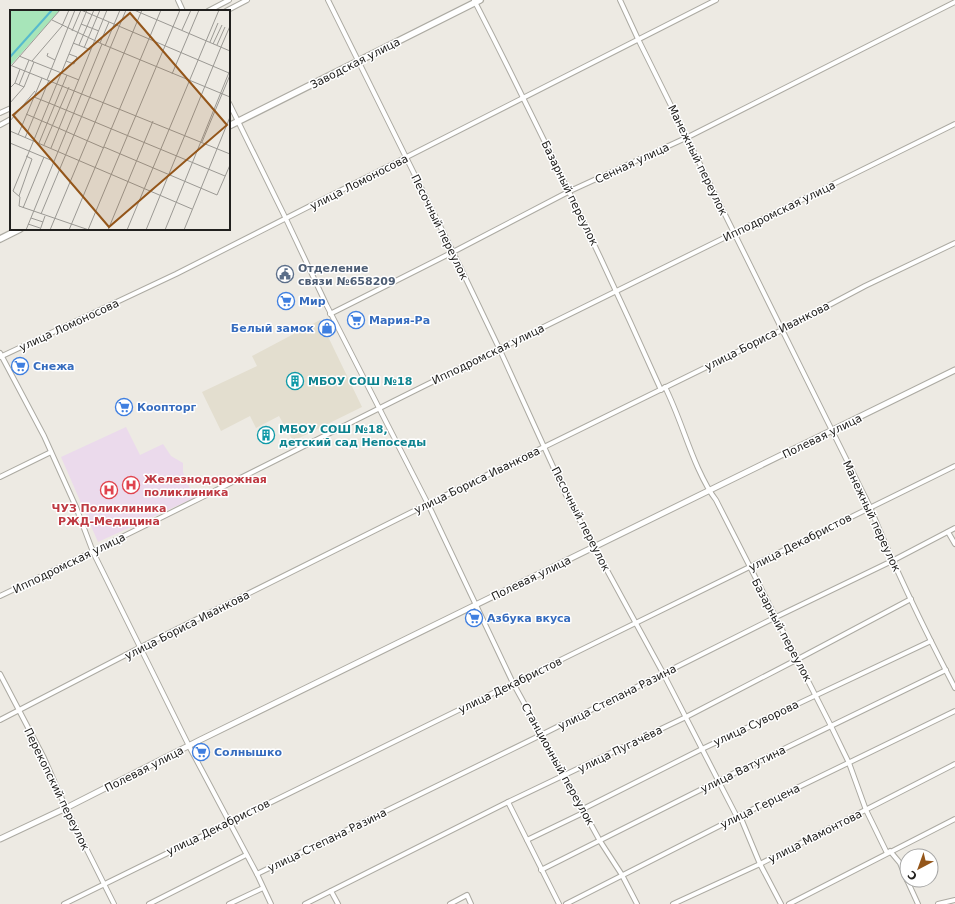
<svg xmlns="http://www.w3.org/2000/svg" width="955" height="904" font-family="'DejaVu Sans',sans-serif">
<style>
.built{fill:#e3decf}
.medical{fill:#ebdaec}
.lines{fill:none;stroke-linecap:round;stroke-linejoin:round}
.minor-casing{stroke:#acaaa2;stroke-width:6}
.tertiary-casing{stroke:#acaaa2;stroke-width:7}
.secondary-casing{stroke:#acaaa2;stroke-width:8}
.minor{stroke:#fff;stroke-width:4}
.tertiary{stroke:#fff;stroke-width:5}
.secondary{stroke:#fff;stroke-width:5.5}
.labels{text-anchor:middle;stroke-width:3;stroke-linejoin:round;paint-order:stroke}
.street-label{font-size:11px;fill:#21201e;stroke:#fff}
.service-label{font-size:11px;font-weight:bold;fill:#4e5e75;stroke:#fff;text-anchor:start}
.shop-label{font-size:11px;font-weight:bold;fill:#366cbe;stroke:#fff;text-anchor:start}
.culture-label{font-size:11px;font-weight:bold;fill:#0d838f;stroke:#fff;text-anchor:start}
.health-label{font-size:11px;font-weight:bold;fill:#be3a42;stroke:#fff;text-anchor:start}
.inset-river{fill:none;stroke:#56bace;stroke-width:2}
.inset-road{fill:none;stroke:#9b9994;stroke-width:1}
.view{fill:#94561a;fill-opacity:0.15;stroke:#94561a;stroke-width:2}
.inset-edge{fill:none;stroke:#21201e;stroke-width:2}
</style>
<rect width="100%" height="100%" fill="#edeae3"/>
<path class="built" d="M 320,320 L 362,407 L 293,441 L 279,416 L 256,428 L 250,416 L 221,431 L 202,392 L 257,366 L 252,356 Z"/>
<path class="medical" d="M 126,427 L 140,455 L 163,444 L 171,456 L 183,463 L 183,472 L 194,498 L 98,542 L 61,457 Z"/>
<g class="lines">
<g class="minor-casing">
<g id="minor">
<path d="M 178,0 L 183,11"/>
<path d="M 328,0 L 453,252 L 499,348 L 566,495 L 663,673 L 737,817"/>
<path d="M 474,0 C 540,129 602,258 661,390"/>
<path d="M 620,0 L 638,39 L 870,507 C 895,569 924,629 955,688"/>
<path d="M 208,11 L 229,0"/>
<path d="M 226,11 L 247,0"/>
<path d="M 229,103 L 286,219 L 327,306 L 428,504 L 513,683 L 600,841 L 622,875 L 637,904"/>
<path d="M 0,113 L 11,108"/>
<path d="M 0,125 L 11,119"/>
<path d="M 330,314 L 453,252 L 570,191 L 688,137 L 955,2"/>
<path d="M 0,353 L 44,436 L 76,507 L 93,552 L 189,746 L 257,874 L 271,904"/>
<path d="M 0,357 L 176,274 L 716,0"/>
<path d="M 665,387 C 678,413 686,441 698,468 C 703,479 708,490 716,500 L 831,726 L 849,763 L 866,810 L 887,853"/>
<path d="M 0,477 L 51,452"/>
<path d="M 948,532 L 955,544"/>
<path d="M 0,596 C 142,529 281,457 422,387 C 599,299 777,212 955,124"/>
<path d="M 0,674 L 44,758 L 66,808 L 114,904"/>
<path d="M 0,720 L 141,647 L 428,504 L 782,330 L 865,286 L 955,243"/>
<path d="M 508,802 L 559,904"/>
<path d="M 583,809 L 702,749 L 931,641"/>
<path d="M 740,816 L 760,864 L 781,904"/>
<path d="M 527,840 L 585,812"/>
<path d="M 890,851 L 900,863 L 907,880"/>
<path d="M 541,870 L 718,781 L 946,670"/>
<path d="M 257,874 L 541,735 L 776,617 L 892,561 L 955,528"/>
<path d="M 907,880 L 918,904"/>
<path d="M 331,891 L 338,904"/>
<path d="M 64,904 L 955,466"/>
<path d="M 149,904 L 246,855"/>
<path d="M 229,904 L 263,888"/>
<path d="M 305,904 L 508,802 L 686,717 L 798,659 L 911,599"/>
<path d="M 450,904 L 467,895 L 471,904"/>
<path d="M 566,904 L 737,817 L 955,711"/>
<path d="M 673,904 L 760,864 L 955,764"/>
<path d="M 789,904 L 955,819"/>
<path d="M 938,904 L 955,900"/>
</g>
</g>
<g class="tertiary-casing">
<path id="tertiary" d="M 0,839 L 66,808 L 200,740 L 955,370"/>
</g>
<g class="secondary-casing">
<g id="secondary">
<path d="M 229,126 L 480,0"/>
<path d="M 0,239 L 20,229"/>
</g>
</g>
<use href="#minor" class="minor"/>
<use href="#tertiary" class="tertiary"/>
<use href="#secondary" class="secondary"/>
</g>
<defs>
<g id="civic-ring" transform="scale(0.9)"><circle r="9.5" fill="#fff" stroke="#5c6f8a" stroke-width="1.5"/><path d="M-.6-6.5H3V-4.5H.6V-3L4-1V1h2V6H-6V1h2V-1L-.6-3ZM-1.2 2.5V6h2.4V2.5Z" fill="#5c6f8a"/></g>
<g id="supermarket-ring" transform="scale(0.9)"><circle r="9.5" fill="#fff" stroke="#3f7fe0" stroke-width="1.5"/><path d="M-6-5.5h2.5l.6 2H6L4.5 2H-2.5L-4.4-4H-6ZM-1.5 3.2a1.3 1.3 0 1 0 .1 0ZM3 3.2a1.3 1.3 0 1 0 .1 0Z" fill="#3f7fe0"/></g>
<g id="shop-ring" transform="scale(0.9)"><circle r="9.5" fill="#fff" stroke="#3f7fe0" stroke-width="1.5"/><path d="M-5-2.5h2.3a2.7 3.5 0 0 1 5.4 0H5L5.5 6h-11ZM-1.5-2.5h3a1.5 2.3 0 0 0-3 0Z" fill="#3f7fe0"/></g>
<g id="building-ring" transform="scale(0.9)"><circle r="9.5" fill="#fff" stroke="#0f9aa8" stroke-width="1.5"/><path d="M-4-6H4V6H1V3H-1V6H-4ZM-2.5-4.3h1.7v1.8h-1.7ZM.8-4.3h1.7v1.8H.8ZM-2.5-1h1.7V.8h-1.7ZM.8-1h1.7V.8H.8Z" fill="#0f9aa8"/></g>
<g id="hospital-ring" transform="scale(0.9)"><circle r="9.5" fill="#fff" stroke="#e0444e" stroke-width="1.5"/><path d="M-5-5h3v3.5h4V-5h3V5h-3V1.5h-4V5h-3Z" fill="#e0444e"/></g>
</defs>
<g fill-rule="evenodd">
<use href="#civic-ring" x="285" y="274"/>
<use href="#supermarket-ring" x="286" y="301"/>
<use href="#supermarket-ring" x="356" y="320"/>
<use href="#shop-ring" x="327" y="328"/>
<use href="#supermarket-ring" x="20" y="366"/>
<use href="#building-ring" x="295" y="381"/>
<use href="#supermarket-ring" x="124" y="407"/>
<use href="#building-ring" x="266" y="435"/>
<use href="#hospital-ring" x="131" y="485"/>
<use href="#hospital-ring" x="109" y="490"/>
<use href="#supermarket-ring" x="474" y="618"/>
<use href="#supermarket-ring" x="201" y="752"/>
</g>
<g class="labels">
<g class="street-label">
<text transform="translate(355 63) rotate(-27)" y="4">Заводская улица</text>
<text transform="translate(698 160) rotate(64)" y="4">Манежный переулок</text>
<text transform="translate(632 163) rotate(-25)" y="4">Сенная улица</text>
<text transform="translate(359 182) rotate(-27)" y="4">улица Ломоносова</text>
<text transform="translate(570 193) rotate(64)" y="4">Базарный переулок</text>
<text transform="translate(779 211) rotate(-26)" y="4">Ипподромская улица</text>
<text transform="translate(440 227) rotate(64)" y="4">Песочный переулок</text>
<text transform="translate(69 325) rotate(-25)" y="4">улица Ломоносова</text>
<text transform="translate(767 336) rotate(-27)" y="4">улица Бориса Иванкова</text>
<text transform="translate(488 354) rotate(-26)" y="4">Ипподромская улица</text>
<text transform="translate(822 436) rotate(-26)" y="4">Полевая улица</text>
<text transform="translate(477 480) rotate(-26)" y="4">улица Бориса Иванкова</text>
<text transform="translate(872 516) rotate(65)" y="4">Манежный переулок</text>
<text transform="translate(581 519) rotate(63)" y="4">Песочный переулок</text>
<text transform="translate(800 542) rotate(-27)" y="4">улица Декабристов</text>
<text transform="translate(69 563) rotate(-26)" y="4">Ипподромская улица</text>
<text transform="translate(531 578) rotate(-26)" y="4">Полевая улица</text>
<text transform="translate(187 625) rotate(-27)" y="4">улица Бориса Иванкова</text>
<text transform="translate(782 630) rotate(62)" y="4">Базарный переулок</text>
<text transform="translate(510 685) rotate(-26)" y="4">улица Декабристов</text>
<text transform="translate(617 697) rotate(-27)" y="4">улица Степана Разина</text>
<text transform="translate(756 723) rotate(-25)" y="4">улица Суворова</text>
<text transform="translate(620 749) rotate(-26)" y="4">улица Пугачёва</text>
<text transform="translate(558 764) rotate(61)" y="4">Станционный переулок</text>
<text transform="translate(144 769) rotate(-27)" y="4">Полевая улица</text>
<text transform="translate(743 769) rotate(-26)" y="4">улица Ватутина</text>
<text transform="translate(57 789) rotate(64)" y="4">Перекопский переулок</text>
<text transform="translate(760 806) rotate(-26)" y="4">улица Герцена</text>
<text transform="translate(218 827) rotate(-26)" y="4">улица Декабристов</text>
<text transform="translate(815 836) rotate(-27)" y="4">улица Мамонтова</text>
<text transform="translate(327 840) rotate(-26)" y="4">улица Степана Разина</text>
</g>
<g class="service-label">
<text x="298" y="272">Отделение<tspan x="298" dy="13">связи №658209</tspan></text>
</g>
<g class="shop-label">
<text x="299" y="305">Мир</text>
<text x="369" y="324">Мария-Ра</text>
<text x="314" y="332" text-anchor="end">Белый замок</text>
<text x="33" y="370">Снежа</text>
<text x="137" y="411">Коопторг</text>
<text x="487" y="622">Азбука вкуса</text>
<text x="214" y="756">Солнышко</text>
</g>
<g class="culture-label">
<text x="308" y="385">МБОУ СОШ №18</text>
<text x="279" y="433">МБОУ СОШ №18,<tspan x="279" dy="13">детский сад Непоседы</tspan></text>
</g>
<g class="health-label">
<text x="144" y="483">Железнодорожная<tspan x="144" dy="13">поликлиника</tspan></text>
<text x="109" y="512" text-anchor="middle">ЧУЗ Поликлиника<tspan x="109" dy="13">РЖД-Медицина</tspan></text>
</g>
</g>
<g transform="translate(10 10)">
<rect width="220" height="220" fill="#edeae3"/>
<path d="M 0,0 L 50,0 L 0,56 Z" fill="#a7e5b9"/>
<path class="inset-river" d="M 0,47 L 42,0"/>
<path class="inset-road" d="M 71,0 L 219,63M 77,0 L 3,181 L 10,187 L 9,196 L 79,220M 124,0 L 220,41M 42,10 L 92,34 L 220,87M 71,14 L 89,21M 172,20 L 181,0M 62,21 L 71,0M 200,32 L 208,13M 63,33 L 81,40M 90,33 L 99,12M 203,34 L 212,15M 69,35 L 84,0M 207,35 L 215,17M 95,36 L 110,0M 211,37 L 220,16M 74,38 L 90,0M 38,43 L 37,46 L 45,50M 9,46 L 69,70M 22,51 L 52,16 L 59,0M 56,51 L 64,54 L 67,47 L 59,44M 0,55 L 220,144M 2,55 L 50,0M 162,64 L 189,0M 37,70 L 65,0M 5,73 L 10,59M 9,75 L 19,50M 0,78 L 5,73 L 14,77M 24,87 L 39,93M 0,93 L 14,77 L 24,52M 39,93 L 215,166M 16,104 L 94,138M 0,111 L 25,81M 0,121 L 182,199M 8,125 L 32,68M 15,128 L 39,70M 192,132 L 220,65M 0,133 L 43,151M 29,133 L 57,65M 34,135 L 59,77M 94,137 L 207,185 L 220,155M 41,138 L 97,0M 9,186 L 22,149 L 16,146M 13,198 L 34,147M 31,204 L 116,0M 21,208 L 33,212M 18,214 L 30,218M 16,220 L 92,34M 30,220 L 35,206M 40,220 L 132,0M 59,220 L 151,0M 78,220 L 170,0M 98,220 L 143,111M 117,220 L 209,0M 136,220 L 211,37M 155,220 L 220,60M 174,220 L 220,107"/>
<path class="view" d="M 120,3 L 217,115 L 99,217 L 3,105 Z"/>
<rect width="220" height="220" class="inset-edge"/>
</g>
<g transform="translate(919 868) rotate(221)"><circle r="19" fill="#ffffff" stroke="#a6a6a5"/>
<path d="M0-3L7 15L0 10L-7 15Z" fill="#94561a"/>
<text y="-6" font-size="11" font-weight="bold" text-anchor="middle" fill="#21201e">С</text>
</g>
</svg>
